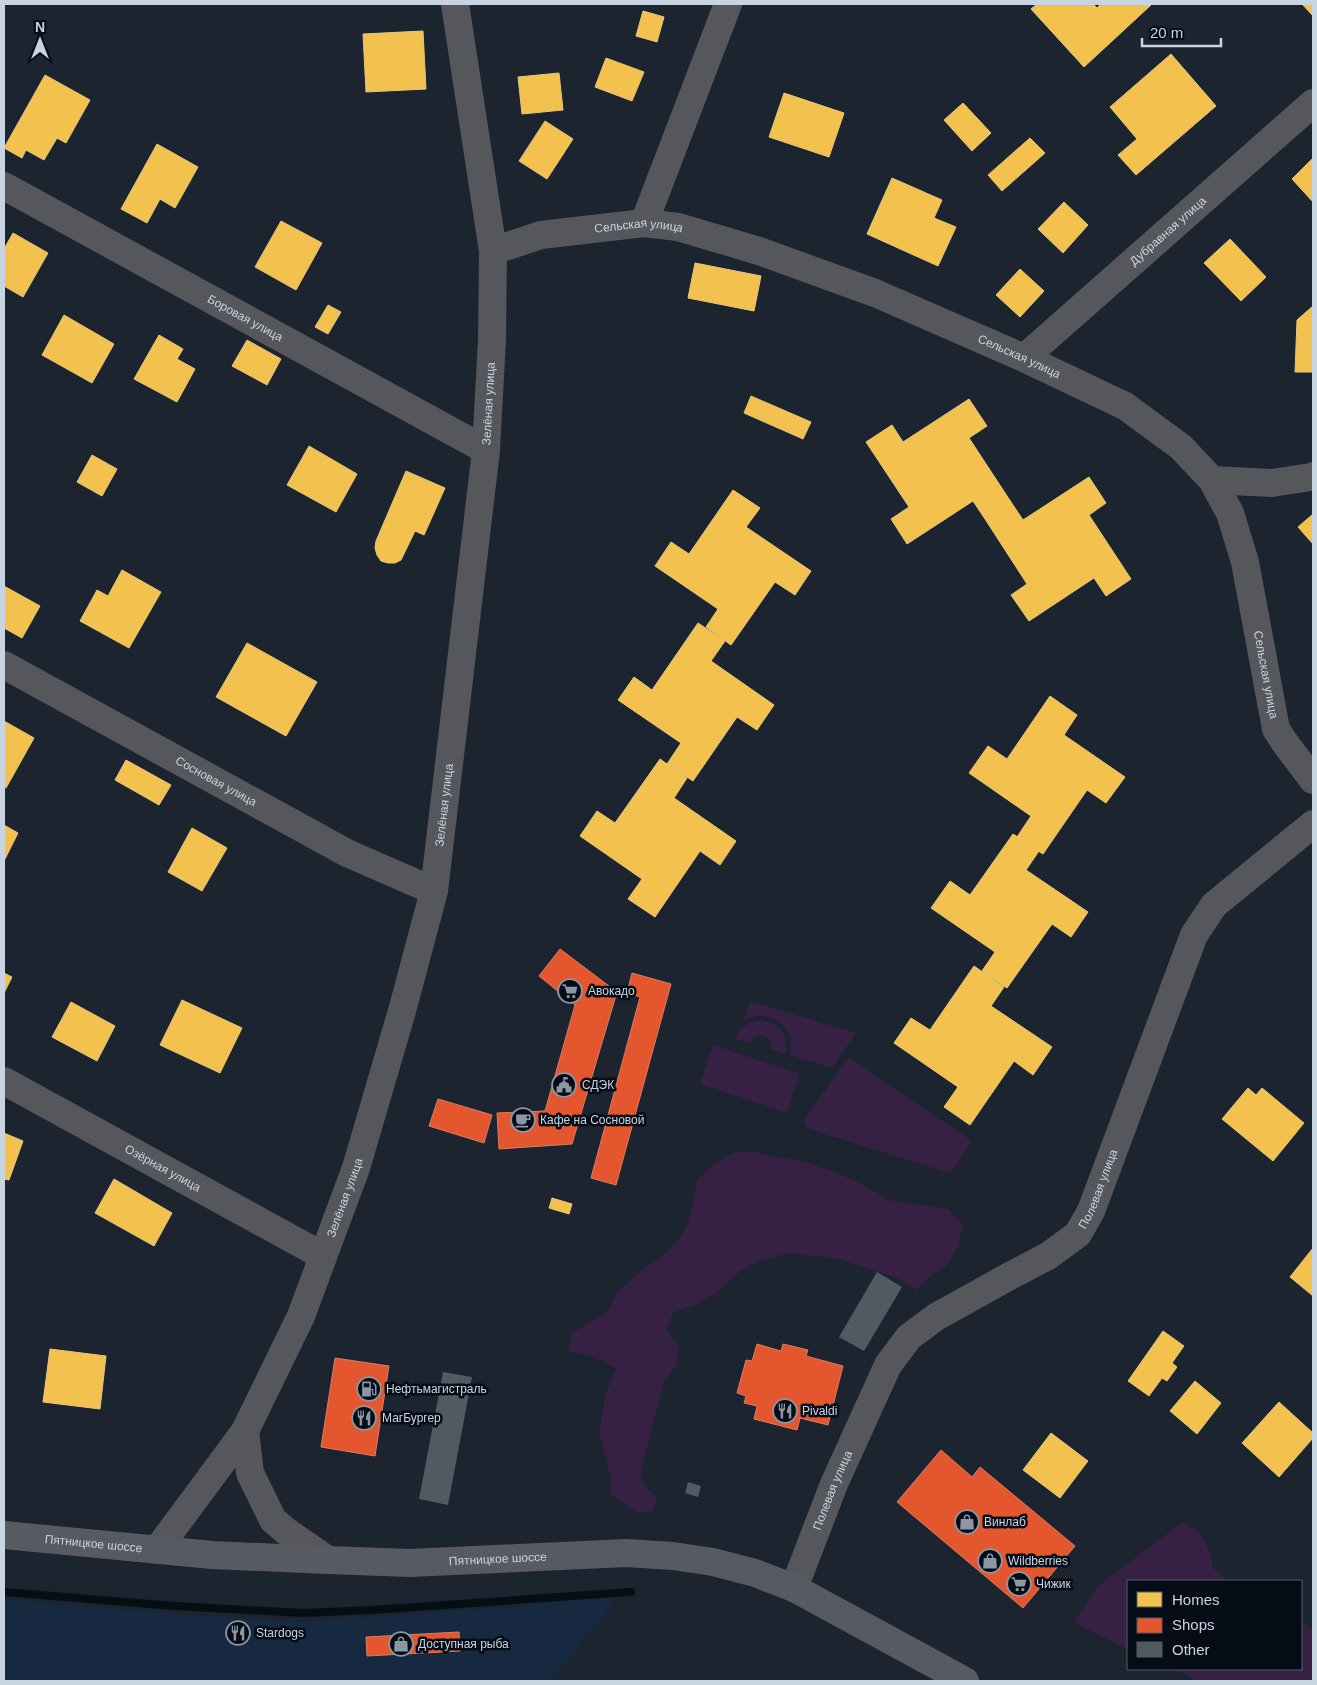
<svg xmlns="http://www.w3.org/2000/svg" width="1317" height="1685" font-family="Arial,sans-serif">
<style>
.built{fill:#172841}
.green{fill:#362044}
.homes{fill:#f2c14e;stroke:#e6c77a}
.shops{fill:#e4572e;stroke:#dc7c64}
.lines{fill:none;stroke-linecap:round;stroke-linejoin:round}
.stream{stroke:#030f12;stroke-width:8}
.building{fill:#505a63}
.minor{stroke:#55575d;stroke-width:28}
.major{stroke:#585a61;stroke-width:28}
.labels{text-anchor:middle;stroke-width:5;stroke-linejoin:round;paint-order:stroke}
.street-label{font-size:12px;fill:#c9d4e2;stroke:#060c15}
.poi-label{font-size:12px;fill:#c9d4e2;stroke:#060c15;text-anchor:start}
</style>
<rect width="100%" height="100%" fill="#1c2430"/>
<path class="built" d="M 622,1593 L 550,1681 L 4,1681 L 4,1599 L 175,1614 L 302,1622 L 525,1606 Z"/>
<g class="green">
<path d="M 750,1001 L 856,1033 L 832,1068 L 790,1055 C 791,1047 792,1039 788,1032 C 779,1016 758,1011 743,1022 Z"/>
<path d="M 758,1020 C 780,1022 788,1033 786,1054 L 772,1050 C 773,1035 758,1030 749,1043 L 735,1039 C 740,1028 746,1023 758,1020 Z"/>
<path d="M 713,1045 L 800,1074 L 787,1113 L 700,1084 Z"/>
<path d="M 848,1057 L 972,1141 L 950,1173 L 809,1129 L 805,1124 L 805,1119 Z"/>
<path d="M 753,1151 L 773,1157 L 793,1159 L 815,1165 L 854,1180 L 889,1200 L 948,1209 L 963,1225 L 958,1247 L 946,1266 L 929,1277 L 916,1290 L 897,1278 L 840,1259 L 790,1253 L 759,1261 L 742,1270 L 712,1296 L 695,1305 L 674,1311 L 666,1329 L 679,1347 L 676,1366 L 664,1381 L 640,1475 L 645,1486 L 658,1499 L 651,1511 L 637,1512 L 610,1494 L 610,1474 L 599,1433 L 606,1394 L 616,1368 L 595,1357 L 568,1351 L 573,1332 L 608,1312 L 616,1294 L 645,1267 L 664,1255 L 677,1241 L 689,1222 L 697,1181 L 713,1165 L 733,1153 Z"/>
<path d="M 1183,1522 L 1200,1533 L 1209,1550 L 1213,1568 L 1227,1581 L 1128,1581 L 1128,1649 L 1074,1622 L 1097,1587 Z"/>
<path d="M 1301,1622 L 1313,1629 L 1313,1681 L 1195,1681 L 1191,1677 L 1173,1669 L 1301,1669 Z"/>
</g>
<g class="homes">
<path d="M 1037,4 L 1093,4 L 1097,8 L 1101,4 L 1149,4 L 1151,5 L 1084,67 L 1031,9 Z"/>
<path d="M 1302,4 L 1313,4 L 1313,16 Z"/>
<path d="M 643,11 L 664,17 L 657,42 L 636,36 Z"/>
<path d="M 423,31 L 426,89 L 366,92 L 363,34 Z"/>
<path d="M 1171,54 L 1216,106 L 1136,175 L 1118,155 L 1137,139 L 1110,107 Z"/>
<path d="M 606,58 L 644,72 L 632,101 L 595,87 Z"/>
<path d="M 559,73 L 563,110 L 522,114 L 518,77 Z"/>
<path d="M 45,75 L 90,100 L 66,143 L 57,138 L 44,160 L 26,150 L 22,158 L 4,148 Z"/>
<path d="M 784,93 L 844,113 L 829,157 L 769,137 Z"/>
<path d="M 963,103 L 991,133 L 972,151 L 944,120 Z"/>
<path d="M 545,121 L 573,139 L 547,179 L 519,161 Z"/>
<path d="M 1030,138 L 1045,153 L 1002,191 L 988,175 Z"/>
<path d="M 157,144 L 198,167 L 175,208 L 160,199 L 147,223 L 121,209 Z"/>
<path d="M 1313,158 L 1313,202 L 1292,179 Z"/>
<path d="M 892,178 L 942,200 L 934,218 L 956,227 L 938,266 L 867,234 Z"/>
<path d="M 1064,202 L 1088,225 L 1063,253 L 1038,229 Z"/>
<path d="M 281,221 L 322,243 L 296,290 L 255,267 Z"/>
<path d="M 13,233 L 48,253 L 23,297 L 4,286 L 4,249 Z"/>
<path d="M 1230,239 L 1266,277 L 1241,301 L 1204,263 Z"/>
<path d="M 695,263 L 761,276 L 754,311 L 688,298 Z"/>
<path d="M 1020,269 L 1044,291 L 1020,317 L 996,295 Z"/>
<path d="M 328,305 L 341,312 L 328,334 L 315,327 Z"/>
<path d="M 1313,306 L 1313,372 L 1295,372 L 1297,320 Z"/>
<path d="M 64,315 L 114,344 L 92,383 L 42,355 Z"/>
<path d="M 159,335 L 183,349 L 177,359 L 195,369 L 177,402 L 134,379 Z"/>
<path d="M 247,340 L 281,359 L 267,385 L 232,366 Z"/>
<path d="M 751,396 L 811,422 L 803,439 L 744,413 Z"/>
<path d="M 969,399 L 987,426 L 969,438 L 1011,502 L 985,519 L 973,501 L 907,544 L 891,519 L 909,507 L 866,442 L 892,425 L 903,442 Z"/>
<path d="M 309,446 L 357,474 L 336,512 L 287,485 Z"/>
<path d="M 92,455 L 117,469 L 102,496 L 77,482 Z"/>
<path d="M 406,471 L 445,488 L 424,535 L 415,531 L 401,560 L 395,563 L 388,563 L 381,561 L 377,555 L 375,548 L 376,541 Z"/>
<path d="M 1089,477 L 1106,503 L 1089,515 L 1131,579 L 1106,596 L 1094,578 L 1029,621 L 1011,595 L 1027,584 L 985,519 L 1011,502 L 1023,520 Z"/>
<path d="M 733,490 L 760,508 L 746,527 L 811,571 L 795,595 L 775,582 L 731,645 L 706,627 L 718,609 L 655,566 L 671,542 L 689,554 Z"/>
<path d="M 1313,514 L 1313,544 L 1298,527 Z"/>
<path d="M 122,570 L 161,592 L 129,648 L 80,621 L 97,590 L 108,596 Z"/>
<path d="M 4,586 L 40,606 L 22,638 L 4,628 Z"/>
<path d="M 698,623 L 725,641 L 711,661 L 774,705 L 757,730 L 737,717 L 693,781 L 667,764 L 681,743 L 618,700 L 634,677 L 652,690 Z"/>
<path d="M 247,643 L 317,682 L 286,736 L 216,697 Z"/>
<path d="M 1050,696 L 1077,715 L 1064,735 L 1125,777 L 1106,803 L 1087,790 L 1043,854 L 1017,837 L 1031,816 L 969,773 L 988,746 L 1007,759 Z"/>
<path d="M 4,721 L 34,738 L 6,788 L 4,787 Z"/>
<path d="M 660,759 L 687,778 L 674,798 L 736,841 L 720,865 L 700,851 L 655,917 L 628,899 L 642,879 L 580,836 L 597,811 L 615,823 Z"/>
<path d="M 126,760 L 171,785 L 159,805 L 115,780 Z"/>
<path d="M 4,825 L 18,833 L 4,861 Z"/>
<path d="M 192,828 L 227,848 L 202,891 L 168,872 Z"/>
<path d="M 1013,834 L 1039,851 L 1026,870 L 1088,912 L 1071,937 L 1052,924 L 1007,988 L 982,971 L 995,952 L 931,908 L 950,881 L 970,895 Z"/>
<path d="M 974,966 L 1004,987 L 991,1006 L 1052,1047 L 1033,1075 L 1014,1061 L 970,1125 L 944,1107 L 958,1087 L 894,1043 L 911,1018 L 930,1030 Z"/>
<path d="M 4,973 L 12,977 L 4,993 Z"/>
<path d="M 182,1000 L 242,1028 L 220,1073 L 160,1045 Z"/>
<path d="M 71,1002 L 115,1026 L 97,1061 L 52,1037 Z"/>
<path d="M 1248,1088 L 1256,1095 L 1262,1088 L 1304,1123 L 1273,1161 L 1222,1119 Z"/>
<path d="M 4,1133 L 23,1141 L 9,1180 L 4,1179 Z"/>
<path d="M 114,1179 L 172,1213 L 154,1246 L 95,1213 Z"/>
<path d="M 552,1198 L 572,1204 L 569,1214 L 549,1208 Z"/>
<path d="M 1313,1248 L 1313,1296 L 1290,1277 Z"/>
<path d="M 1163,1331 L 1184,1346 L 1172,1363 L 1177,1367 L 1167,1381 L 1162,1378 L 1149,1396 L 1128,1381 Z"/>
<path d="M 50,1349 L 106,1356 L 100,1409 L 43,1402 Z"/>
<path d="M 1195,1381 L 1221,1403 L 1197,1434 L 1170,1411 Z"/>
<path d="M 1279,1402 L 1313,1433 L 1313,1438 L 1279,1477 L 1242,1443 Z"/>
<path d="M 1051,1433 L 1088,1461 L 1060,1498 L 1023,1470 Z"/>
</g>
<g class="shops">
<path d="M 560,949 L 617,992 L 572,1144 L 499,1149 L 497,1113 L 545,1111 L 575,1005 L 539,976 Z"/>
<path d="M 632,973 L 671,984 L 616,1185 L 591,1178 L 640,997 L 627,993 Z"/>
<path d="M 438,1099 L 492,1115 L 484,1143 L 429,1126 Z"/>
<path d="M 757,1344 L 781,1351 L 783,1344 L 808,1350 L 806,1356 L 843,1366 L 828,1425 L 800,1418 L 797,1430 L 754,1419 L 757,1406 L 744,1403 L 746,1396 L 737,1393 L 746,1360 L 752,1361 Z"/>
<path d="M 335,1358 L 389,1366 L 375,1456 L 321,1447 Z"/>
<path d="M 941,1450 L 972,1477 L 980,1467 L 1075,1546 L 1023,1608 L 897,1502 Z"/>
<path d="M 459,1632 L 460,1651 L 367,1656 L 366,1637 Z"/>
</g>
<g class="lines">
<path class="stream" d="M 4,1592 L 175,1606 L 303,1613 L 372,1610 L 631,1592"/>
</g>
<g class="building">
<path d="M 877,1272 L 902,1287 L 864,1351 L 839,1337 Z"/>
<path d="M 443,1372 L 472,1377 L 448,1505 L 419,1499 Z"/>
<path d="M 688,1482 L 701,1486 L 698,1497 L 685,1493 Z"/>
</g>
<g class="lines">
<g class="minor">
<path id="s1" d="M 4,186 L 486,450"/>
<path d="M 644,223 L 728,4"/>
<path id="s2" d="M 493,251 L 541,235 L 644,223 L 678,227 L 759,251 L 875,293 L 1024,358 L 1125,406 L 1181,447 L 1212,480 L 1230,513 L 1245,562 L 1276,729 L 1285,743 L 1313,780"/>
<path id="s3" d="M 1024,358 L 1313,103"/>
<path d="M 1212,480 L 1272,483 L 1311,477 L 1313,476"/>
<path id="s4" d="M 4,665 L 347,853 L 434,891"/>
<path id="s5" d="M 4,1081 L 323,1256"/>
<path d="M 245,1431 L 250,1473 L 273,1520 L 286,1531 L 328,1560"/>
<path id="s6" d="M 157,1550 L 245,1431 L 301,1316 L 356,1168 L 402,1011 L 434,891 L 486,450 L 492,340 L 493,251 L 455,4"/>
<path id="s7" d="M 794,1588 L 834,1484 L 888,1365 L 909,1337 L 936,1317 L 1008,1277 L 1048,1256 L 1078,1234 L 1091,1211 L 1194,935 L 1214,905 L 1313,824"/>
</g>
<path class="major" id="s8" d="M 4,1535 L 212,1555 L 328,1560 L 410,1563 L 626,1553 L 673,1556 L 713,1562 L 755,1573 L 794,1588 L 965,1681"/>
</g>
<defs>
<g id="supermarket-ring" transform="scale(1.25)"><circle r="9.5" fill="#060c15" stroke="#8c96a4" stroke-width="1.5"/><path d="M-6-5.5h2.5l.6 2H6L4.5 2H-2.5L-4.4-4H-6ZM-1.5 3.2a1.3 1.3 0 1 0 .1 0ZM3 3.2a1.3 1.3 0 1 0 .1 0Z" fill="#8c96a4"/></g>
<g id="civic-ring" transform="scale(1.25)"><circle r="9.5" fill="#060c15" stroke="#8c96a4" stroke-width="1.5"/><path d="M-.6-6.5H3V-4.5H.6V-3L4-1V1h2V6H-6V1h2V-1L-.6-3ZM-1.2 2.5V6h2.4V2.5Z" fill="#8c96a4"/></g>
<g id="cafe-ring" transform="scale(1.25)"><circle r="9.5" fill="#060c15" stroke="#8c96a4" stroke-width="1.5"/><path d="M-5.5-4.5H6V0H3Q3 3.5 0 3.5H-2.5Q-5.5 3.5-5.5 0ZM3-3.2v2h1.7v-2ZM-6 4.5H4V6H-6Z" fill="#8c96a4"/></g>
<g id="fuel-ring" transform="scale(1.25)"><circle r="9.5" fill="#060c15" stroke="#8c96a4" stroke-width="1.5"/><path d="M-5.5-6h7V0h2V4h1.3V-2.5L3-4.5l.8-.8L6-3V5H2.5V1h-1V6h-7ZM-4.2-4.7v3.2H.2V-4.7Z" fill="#8c96a4"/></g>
<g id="restaurant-ring" transform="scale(1.25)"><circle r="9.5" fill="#060c15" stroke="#8c96a4" stroke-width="1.5"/><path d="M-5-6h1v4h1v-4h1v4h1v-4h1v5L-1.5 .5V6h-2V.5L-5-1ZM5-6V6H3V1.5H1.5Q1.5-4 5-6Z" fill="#8c96a4"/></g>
<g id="shop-ring" transform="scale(1.25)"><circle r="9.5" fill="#060c15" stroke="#8c96a4" stroke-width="1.5"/><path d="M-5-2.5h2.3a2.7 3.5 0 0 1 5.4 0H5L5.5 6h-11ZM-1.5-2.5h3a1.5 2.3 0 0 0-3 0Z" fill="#8c96a4"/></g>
</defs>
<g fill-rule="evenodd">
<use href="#supermarket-ring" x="570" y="991"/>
<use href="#civic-ring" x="564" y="1085"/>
<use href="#cafe-ring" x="523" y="1120"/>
<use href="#fuel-ring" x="369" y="1389"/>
<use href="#restaurant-ring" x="785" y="1411"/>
<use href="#restaurant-ring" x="364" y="1418"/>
<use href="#shop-ring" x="967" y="1522"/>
<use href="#shop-ring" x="990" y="1561"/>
<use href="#supermarket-ring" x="1019" y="1584"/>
<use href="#restaurant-ring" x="238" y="1633"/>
<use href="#shop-ring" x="401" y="1644"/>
</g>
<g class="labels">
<g class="street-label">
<text dy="4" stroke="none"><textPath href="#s2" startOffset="149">Сельская улица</textPath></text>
<text dy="4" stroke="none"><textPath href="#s3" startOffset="192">Дубравная улица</textPath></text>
<text dy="4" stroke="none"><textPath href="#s1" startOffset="275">Боровая улица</textPath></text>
<text dy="4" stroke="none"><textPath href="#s2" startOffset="554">Сельская улица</textPath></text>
<text dy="4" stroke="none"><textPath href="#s6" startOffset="1212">Зелёная улица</textPath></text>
<text dy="4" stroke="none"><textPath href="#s2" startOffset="989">Сельская улица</textPath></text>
<text dy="4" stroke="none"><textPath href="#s4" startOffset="242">Сосновая улица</textPath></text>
<text dy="4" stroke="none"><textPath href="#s6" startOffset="808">Зелёная улица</textPath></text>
<text dy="4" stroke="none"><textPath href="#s5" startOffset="181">Озёрная улица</textPath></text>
<text dy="4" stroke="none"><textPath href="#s7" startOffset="525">Полевая улица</textPath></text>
<text dy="4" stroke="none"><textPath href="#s6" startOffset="402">Зелёная улица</textPath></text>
<text dy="4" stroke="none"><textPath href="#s7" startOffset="105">Полевая улица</textPath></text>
<text dy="4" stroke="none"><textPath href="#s8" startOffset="90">Пятницкое шоссе</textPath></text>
<text dy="4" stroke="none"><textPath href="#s8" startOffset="495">Пятницкое шоссе</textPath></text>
</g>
<g class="poi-label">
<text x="588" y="995">Авокадо</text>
<text x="582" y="1089">СДЭК</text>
<text x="540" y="1124">Кафе на Сосновой</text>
<text x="386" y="1393">Нефтьмагистраль</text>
<text x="802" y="1415">Pivaldi</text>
<text x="382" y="1422">МагБургер</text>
<text x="984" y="1526">Винлаб</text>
<text x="1008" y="1565">Wildberries</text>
<text x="1036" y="1588">Чижик</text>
<text x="256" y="1637">Stardogs</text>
<text x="418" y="1648">Доступная рыба</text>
</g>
</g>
<rect width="1317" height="1685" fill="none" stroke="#c9d4e2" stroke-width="10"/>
<rect x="1127" y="1580" width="175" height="90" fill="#060c15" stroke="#545c67"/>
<rect x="1137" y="1592" width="25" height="15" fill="#f2c14e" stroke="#545c67"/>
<text x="1172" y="1605" font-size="15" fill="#c9d4e2">Homes</text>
<rect x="1137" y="1618" width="25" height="15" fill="#e4572e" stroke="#545c67"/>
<text x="1172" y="1630" font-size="15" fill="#c9d4e2">Shops</text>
<rect x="1137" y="1642" width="25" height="15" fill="#505a63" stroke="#545c67"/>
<text x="1172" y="1655" font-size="15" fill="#c9d4e2">Other</text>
<g transform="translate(40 40)" stroke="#060c15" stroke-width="4" paint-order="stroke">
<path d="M0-4L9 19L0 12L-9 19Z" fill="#c9d4e2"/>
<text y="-8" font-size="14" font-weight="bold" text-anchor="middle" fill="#c9d4e2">N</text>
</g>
<path d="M1142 38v8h79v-8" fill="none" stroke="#c9d4e2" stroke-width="2.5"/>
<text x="1150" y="38" font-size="15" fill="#c9d4e2" stroke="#060c15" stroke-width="4" paint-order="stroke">20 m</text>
</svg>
